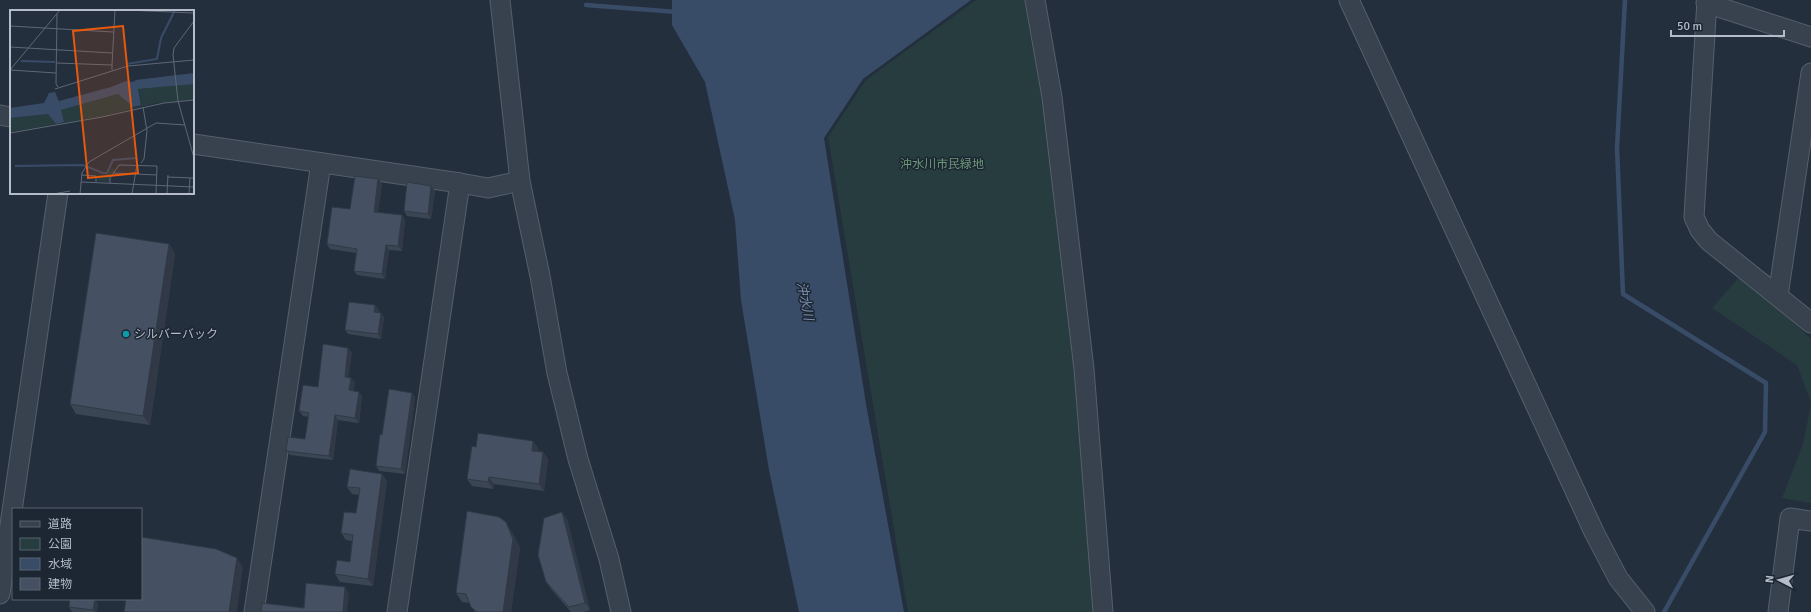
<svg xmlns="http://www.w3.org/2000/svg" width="1811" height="612" font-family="Signika,'Noto Sans JP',sans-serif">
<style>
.green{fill:#263c3f}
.water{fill:#394c67}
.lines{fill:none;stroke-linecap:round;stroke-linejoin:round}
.stream{stroke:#394c67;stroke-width:4.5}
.minor-casing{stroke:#565f6c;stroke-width:21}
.minor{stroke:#38414e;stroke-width:19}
.wall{fill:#3b4654}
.shaded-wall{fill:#303945}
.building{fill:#455162;stroke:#303945}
.culture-dot{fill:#0f9aa8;stroke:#1d2633;stroke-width:1.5}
.labels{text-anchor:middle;stroke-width:3;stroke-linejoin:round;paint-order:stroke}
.park-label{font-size:12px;fill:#6b9a76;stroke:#1d2633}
.poi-label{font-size:12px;fill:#b4bcc9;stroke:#1d2633;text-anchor:start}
.water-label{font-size:13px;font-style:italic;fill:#7c92b1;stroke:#1d2633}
.inset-river{fill:none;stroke:#394c67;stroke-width:2}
.inset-road{fill:none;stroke:#5e6776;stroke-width:1}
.view{fill:#e8590c;fill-opacity:0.15;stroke:#e8590c;stroke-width:2}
.inset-edge{fill:none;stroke:#b4bcc9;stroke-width:2}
</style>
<rect width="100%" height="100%" fill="#242f3e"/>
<g class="green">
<path d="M 976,0 L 1029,0 L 1075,343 L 1097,612 L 908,612 L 828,137 L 866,80 Z"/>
<path d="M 1741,275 L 1811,339 L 1811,402 L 1797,365 L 1712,308 Z"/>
<path d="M 1811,405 L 1811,503 L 1782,498 L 1803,444 Z"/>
</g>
<path class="water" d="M 672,0 L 971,0 L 863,79 L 824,138 L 866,404 L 904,612 L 799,612 L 769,470 L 741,300 L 735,220 L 705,82 L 672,25 Z"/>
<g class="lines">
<g class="stream">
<path d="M 1625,0 L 1617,148 L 1623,294 L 1766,383 L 1765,432 L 1664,612"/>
<path d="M 586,5 L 677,12"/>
</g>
<g class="minor-casing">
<g id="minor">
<path d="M 500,0 L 520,181 L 540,276 L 557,373 L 578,459 L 609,559 L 621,612"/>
<path d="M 1035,0 L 1052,97 L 1084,369 L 1103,612"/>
<path d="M 1349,0 L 1594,532 L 1618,578 L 1645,612"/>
<path d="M 1707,0 L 1694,217 L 1700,230 L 1709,241 L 1811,323"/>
<path d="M 1706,3 L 1811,37"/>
<path d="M 0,115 L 11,117"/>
<path d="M 193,144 L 460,183"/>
<path d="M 1778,296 L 1811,73"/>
<path d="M 0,594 L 58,193"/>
<path d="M 254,612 L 321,163"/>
<path d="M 397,612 L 460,183 L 488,188 L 520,181"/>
<path d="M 1778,612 L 1790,518 L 1811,521"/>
</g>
</g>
<use href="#minor" class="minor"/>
</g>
<g class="wall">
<path d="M 382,183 L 378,212 L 402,215 L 405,220 L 402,251 L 389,250 L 385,279 L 357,275 L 354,271 L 356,253 L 330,249 L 327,244 L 350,209 Z"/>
<path d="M 431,186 L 435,191 L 431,219 L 407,216 L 404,211 Z"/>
<path d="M 169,244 L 175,254 L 150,425 L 76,414 L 70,404 Z"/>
<path d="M 375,305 L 379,310 L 378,312 L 384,317 L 381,339 L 348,334 L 345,330 Z"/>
<path d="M 348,348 L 352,353 L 348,377 L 355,382 L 353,391 L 362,396 L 359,423 L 338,420 L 333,460 L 290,455 L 286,451 L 305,439 L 309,417 L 303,416 L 299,411 Z"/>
<path d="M 415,397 L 405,474 L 379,471 L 376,466 Z"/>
<path d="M 533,441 L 538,448 L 538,451 L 543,452 L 548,459 L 544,491 L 494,484 L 493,489 L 472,486 L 467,479 L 476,447 Z"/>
<path d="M 382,474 L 387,481 L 373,586 L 340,582 L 335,574 L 350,562 L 352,541 L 346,540 L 341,533 L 356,513 L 359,495 L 352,494 L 347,487 Z"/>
<path d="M 567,519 L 590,610 L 584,612 L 571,612 L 551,589 L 546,582 Z"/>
<path d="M 512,532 L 520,548 L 511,612 L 475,612 L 470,603 L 462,602 L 456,593 Z"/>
<path d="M 98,603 L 97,612 L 72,612 L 69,607 Z"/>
</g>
<g class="shaded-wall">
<path d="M 378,179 L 382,183 L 377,217 L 374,212 Z"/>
<path d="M 431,186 L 435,191 L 431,219 L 428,214 Z"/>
<path d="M 402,215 L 405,220 L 402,251 L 398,246 Z"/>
<path d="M 169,244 L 175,254 L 150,425 L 143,416 Z"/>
<path d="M 386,245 L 389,250 L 385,279 L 382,274 Z"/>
<path d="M 375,305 L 379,310 L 378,316 L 374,312 Z"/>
<path d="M 381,313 L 384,317 L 381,339 L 378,334 Z"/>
<path d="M 348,348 L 352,353 L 348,381 L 345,377 Z"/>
<path d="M 351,378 L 355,382 L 353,395 L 349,390 Z"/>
<path d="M 359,392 L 362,396 L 359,423 L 355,418 Z"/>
<path d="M 412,393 L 415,397 L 405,474 L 401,469 Z"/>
<path d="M 335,415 L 338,420 L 333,460 L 329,456 Z"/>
<path d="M 533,441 L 538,448 L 537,458 L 532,451 Z"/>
<path d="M 543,452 L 548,459 L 544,491 L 539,484 Z"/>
<path d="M 382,474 L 387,481 L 373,586 L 368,579 Z"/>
<path d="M 489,477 L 494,484 L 493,489 L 488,482 Z"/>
<path d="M 562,512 L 567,519 L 590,610 L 585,603 Z"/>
<path d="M 506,522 L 512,532 L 520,548 L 511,612 L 503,612 Z"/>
<path d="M 237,558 L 243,567 L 237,612 L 229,612 Z"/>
<path d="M 345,587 L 349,593 L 347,612 L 343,612 Z"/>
<path d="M 95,599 L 98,603 L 97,612 L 95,612 L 93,610 Z"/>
</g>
<g class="building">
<path d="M 355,176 L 378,179 L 374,212 L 402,215 L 398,246 L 386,245 L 382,274 L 354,271 L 357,249 L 327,244 L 332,207 L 350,209 Z"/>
<path d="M 407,182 L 431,186 L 428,214 L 404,211 Z"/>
<path d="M 96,233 L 169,244 L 143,416 L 70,404 Z"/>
<path d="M 349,302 L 375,305 L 374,312 L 381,313 L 378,334 L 345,330 Z"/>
<path d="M 323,344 L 348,348 L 345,377 L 351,378 L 349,390 L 359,392 L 355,418 L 335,415 L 329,456 L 286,451 L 288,437 L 305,439 L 309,413 L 299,411 L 303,385 L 318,387 Z"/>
<path d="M 389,389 L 412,393 L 401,469 L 376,466 L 380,434 L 382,435 Z"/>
<path d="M 478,433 L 533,441 L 532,451 L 543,452 L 539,484 L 489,477 L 488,482 L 467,479 L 472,446 L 476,447 Z"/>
<path d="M 350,469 L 382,474 L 368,579 L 335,574 L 337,560 L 350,562 L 353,535 L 341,533 L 344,512 L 356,513 L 360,488 L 347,487 Z"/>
<path d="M 467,511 L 499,517 L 506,522 L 513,539 L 503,612 L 477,612 L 471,607 L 466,594 L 456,593 Z"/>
<path d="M 562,512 L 585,603 L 569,607 L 546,582 L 538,555 L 544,518 Z"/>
<path d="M 141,537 L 216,549 L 237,558 L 229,612 L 124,612 L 126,599 L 141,599 Z"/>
<path d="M 306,583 L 345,587 L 343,612 L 261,612 L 262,603 L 304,608 Z"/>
<path d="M 70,599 L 95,599 L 93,610 L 69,607 Z"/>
</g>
<circle class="culture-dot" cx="126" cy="334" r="4"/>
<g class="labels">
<g class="park-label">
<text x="942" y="168">沖水川市民緑地</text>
</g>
<g class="poi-label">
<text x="134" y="338">シルバーバック</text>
</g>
<g class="water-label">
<text transform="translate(806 301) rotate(79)" y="5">沖水川</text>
</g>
</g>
<g transform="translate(10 10)">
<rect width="184" height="184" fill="#242f3e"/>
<path d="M 177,74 L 184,74 L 184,90 L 146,93 L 94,106 L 0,122 L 0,108 L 38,104 L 46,114 L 54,112 L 51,100 L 109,84 L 123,98 L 132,95 L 128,79 ZM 102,158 L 105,160 L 99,172 L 87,171 L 87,165 L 95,167 Z" fill="#263c3f"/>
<path d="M 184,63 L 184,74 L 128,79 L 131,95 L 123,97 L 108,84 L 51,100 L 54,112 L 46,114 L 38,104 L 0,108 L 0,98 L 34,93 L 39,83 L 45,82 L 50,94 L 49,91 L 101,77 L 116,71 L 123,72 L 126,70 Z" fill="#394c67"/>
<path class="inset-river" d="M 11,51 L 45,52M 117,54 L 147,49 L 151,28 L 165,0M 5,156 L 73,155 L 93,163 L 97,163 L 103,150 L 127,148"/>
<path class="inset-road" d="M 116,0 L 184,3M 47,4 L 46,74 L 48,77M 184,11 L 164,38 L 163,45 L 168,91 L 184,148M 0,16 L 103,22M 0,37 L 102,43M 47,53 L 102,55 L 102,60M 102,55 L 105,0M 0,60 L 46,63M 0,60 L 50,0M 45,79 L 118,56 L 184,50M 0,123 L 92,107 L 154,93 L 184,90M 131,153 L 134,149 L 137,121 L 133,97M 104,163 L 147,165M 71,165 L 86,166 L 86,172M 157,167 L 184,168M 71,172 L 184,177M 100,173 L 100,168 L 109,155 L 147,156 L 146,184M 43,184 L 60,181M 70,184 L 72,163 L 79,152 L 146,113 L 175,115M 81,184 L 98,184M 122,184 L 127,155M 157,184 L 158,165M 179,184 L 180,168"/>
<path class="view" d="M 113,16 L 128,163 L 78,168 L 63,21 Z"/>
<rect width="184" height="184" class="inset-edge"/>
</g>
<rect x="12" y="508" width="130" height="92" fill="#1d2633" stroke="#59626f"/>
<rect x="20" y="521" width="20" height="6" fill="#38414e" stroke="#59626f"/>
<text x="48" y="528" font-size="12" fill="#b4bcc9">道路</text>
<rect x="20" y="538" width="20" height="12" fill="#263c3f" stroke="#59626f"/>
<text x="48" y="548" font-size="12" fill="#b4bcc9">公園</text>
<rect x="20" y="558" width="20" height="12" fill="#394c67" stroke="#59626f"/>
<text x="48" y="568" font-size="12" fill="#b4bcc9">水域</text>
<rect x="20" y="578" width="20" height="12" fill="#455162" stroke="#59626f"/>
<text x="48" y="588" font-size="12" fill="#b4bcc9">建物</text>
<g transform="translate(1779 580) rotate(276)" stroke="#1d2633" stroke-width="3" paint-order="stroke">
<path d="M0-3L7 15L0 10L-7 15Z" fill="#b4bcc9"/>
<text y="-6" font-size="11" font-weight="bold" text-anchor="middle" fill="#b4bcc9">N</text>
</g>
<path d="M1671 30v6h113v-6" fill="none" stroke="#b4bcc9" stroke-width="2"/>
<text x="1677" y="30" font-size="12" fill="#b4bcc9" stroke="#1d2633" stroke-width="3" paint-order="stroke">50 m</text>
</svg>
